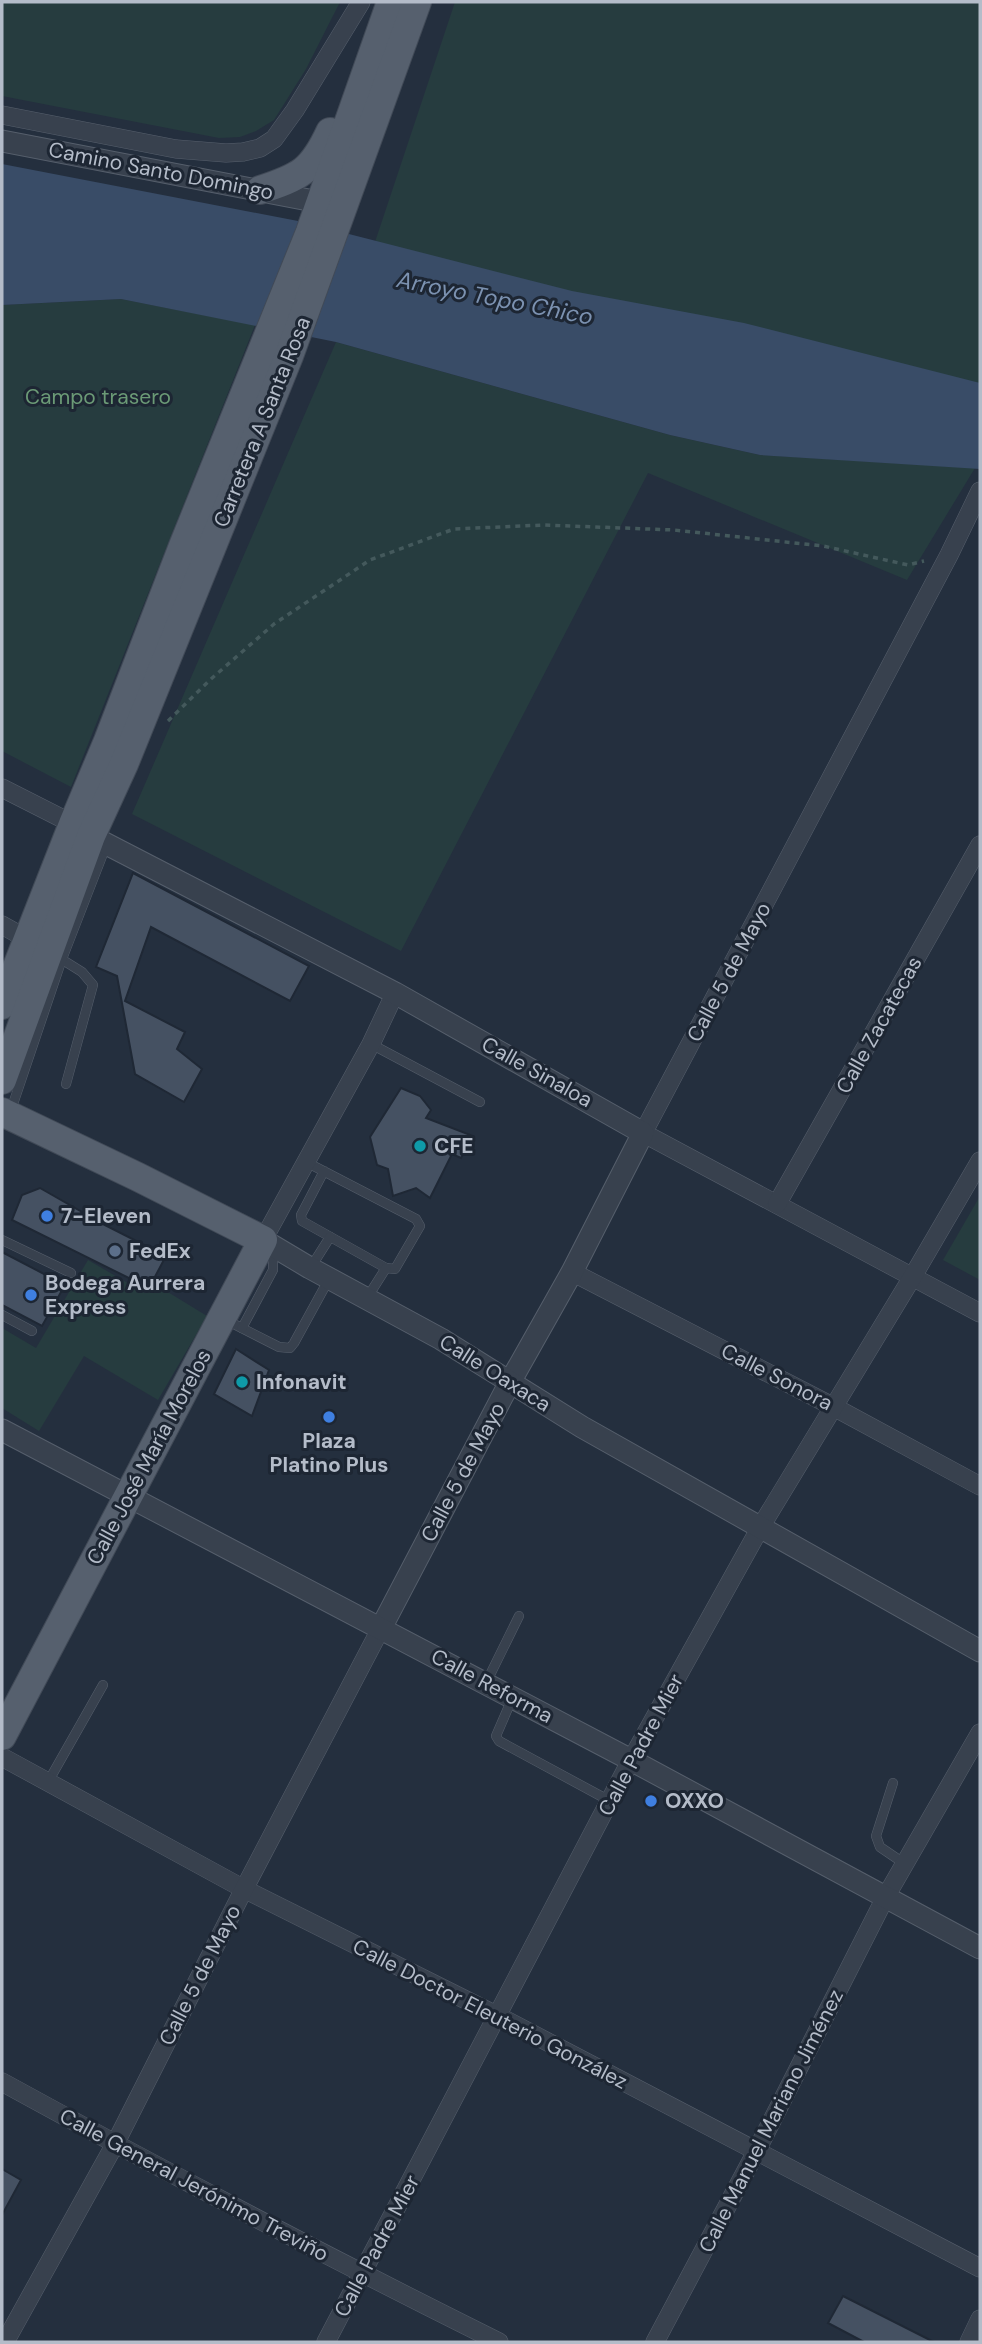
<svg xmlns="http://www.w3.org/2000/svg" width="982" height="2344" font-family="'DM Sans',sans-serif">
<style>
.green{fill:#263c3f}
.water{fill:#394c67}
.building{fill:#455162;stroke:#1f2835;stroke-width:2}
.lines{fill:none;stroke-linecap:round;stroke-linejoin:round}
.service-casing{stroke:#565f6c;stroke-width:10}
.minor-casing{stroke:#565f6c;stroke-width:19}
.tertiary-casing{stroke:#565f6c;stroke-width:23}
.primary-casing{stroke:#414a57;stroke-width:30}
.path{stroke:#44595c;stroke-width:3.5;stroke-dasharray:5 5;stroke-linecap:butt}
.service{stroke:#38414e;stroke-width:9}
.minor{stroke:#38414e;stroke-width:18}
.tertiary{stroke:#38414e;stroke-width:21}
.primary{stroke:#56606e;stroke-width:28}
.culture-dot{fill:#0f9aa8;stroke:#1d2633;stroke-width:2.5}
.shop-dot{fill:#3f7fe0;stroke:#1d2633;stroke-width:2.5}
.service-dot{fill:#5c6f8a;stroke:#1d2633;stroke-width:2.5}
.labels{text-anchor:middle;stroke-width:6;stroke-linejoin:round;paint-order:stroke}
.street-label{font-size:21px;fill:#b4bcc9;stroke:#1d2633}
.park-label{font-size:21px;fill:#6b9a76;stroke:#1d2633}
.poi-label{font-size:21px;font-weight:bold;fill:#b4bcc9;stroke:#1d2633;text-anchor:start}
.water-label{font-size:23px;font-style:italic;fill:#7c92b1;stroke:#1d2633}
</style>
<rect width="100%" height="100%" fill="#242f3e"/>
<g class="green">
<path d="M 2,2 L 340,2 L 306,69 L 274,120 L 256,131 L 240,137 L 219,138 L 2,96 Z"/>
<path d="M 455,2 L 980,2 L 980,384 L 572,292 L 375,242 Z"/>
<path d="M 121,299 L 255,325 L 71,787 L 2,751 L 2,305 Z"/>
<path d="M 336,342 L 670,435 L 760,455 L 975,468 L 907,580 L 648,473 L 401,951 L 132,814 Z"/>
<path d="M 980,1196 L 980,1280 L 943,1260 Z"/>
<path d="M 88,1260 L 145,1293 L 158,1286 L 207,1316 L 158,1400 L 84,1356 L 39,1431 L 2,1408 L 2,1328 L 36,1348 Z"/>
</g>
<path class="water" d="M 2,164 L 298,221 L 572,291 L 744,323 L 980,383 L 980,469 L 760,455 L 670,435 L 336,342 L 121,299 L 2,305 Z"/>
<g class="building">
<path d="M 133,873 L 309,966 L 290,1001 L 151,927 L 125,1001 L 185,1032 L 177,1049 L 202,1069 L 184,1102 L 135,1074 L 117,976 L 96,967 Z"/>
<path d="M 401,1088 L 420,1096 L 431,1110 L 426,1118 L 473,1136 L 461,1158 L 452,1154 L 430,1198 L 416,1188 L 393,1196 L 388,1169 L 377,1165 L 370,1137 Z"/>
<path d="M 40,1188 L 82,1212 L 81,1213 L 166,1256 L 149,1288 L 12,1220 L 22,1195 Z"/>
<path d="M 2,1252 L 65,1285 L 42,1326 L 2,1305 Z"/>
<path d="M 236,1349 L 269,1370 L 252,1416 L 214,1394 Z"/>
<path d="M 2,2169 L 21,2180 L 2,2215 Z"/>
<path d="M 843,2296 L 934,2342 L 864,2342 L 828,2323 Z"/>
</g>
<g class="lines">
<g class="service-casing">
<g id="service">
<path d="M 58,957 L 82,972 L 93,985 L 66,1084"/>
<path d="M 371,1044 L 480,1102"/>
<path d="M 10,1113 L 62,959 L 106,846"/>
<path d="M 306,1162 L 416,1219 L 420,1226 L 395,1269 L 386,1268 L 302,1221 L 301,1215 L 324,1171"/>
<path d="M 2,1240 L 71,1273"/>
<path d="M 311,1267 L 330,1237"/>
<path d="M 367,1298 L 386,1268"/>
<path d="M 2,1315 L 32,1331"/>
<path d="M 226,1320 L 279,1347 L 290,1348 L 294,1343 L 329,1279"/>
<path d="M 242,1328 L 273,1270 L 273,1258 L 267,1248"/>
<path d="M 486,1683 L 519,1616"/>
<path d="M 512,1699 L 496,1736 L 499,1741 L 610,1801"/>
<path d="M 48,1782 L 103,1685"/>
<path d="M 893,1783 L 876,1836 L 880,1847 L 905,1864"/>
</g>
</g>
<g class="minor-casing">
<g id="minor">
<path d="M 2,115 L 176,149 L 226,153 L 243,152 L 260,148 L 274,139 L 295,110 L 361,2"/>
<path d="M 980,491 L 949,555 L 643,1133 L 980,1313"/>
<path d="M 2,788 L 73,824"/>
<path d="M 2,925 L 36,944"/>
<path d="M 777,1204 L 980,845"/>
<path d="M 263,1240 L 371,1044 L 395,993"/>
<path d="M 572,1272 L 832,1406 L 980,1486"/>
<path d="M 2,1757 L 244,1889 L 498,2016 L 980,2268"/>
<path d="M 2,2082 C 166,2172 332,2259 499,2342"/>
<path d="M 5,2342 L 115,2144 L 244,1889 L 381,1628"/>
<path d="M 326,2342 L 631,1760 L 760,1528 L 913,1276 L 980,1161"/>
<path d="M 655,2342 L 757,2150 L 885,1898 L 980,1733"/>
<path d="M 969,2342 L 980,2319"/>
</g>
</g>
<g class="tertiary-casing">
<g id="tertiary">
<path d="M 2,141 L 319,202"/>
<path d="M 91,836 L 395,993 L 643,1133 L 572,1272 L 510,1382 L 381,1628"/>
<path d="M 263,1240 L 310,1268 L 441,1339 L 582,1427 L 980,1651"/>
<path d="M 2,1430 L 631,1760 L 980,1948"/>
</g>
</g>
<g class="primary-casing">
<g id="primary">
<path d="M 260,190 C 300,177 312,171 330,132"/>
<path d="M 2,1005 L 73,824 L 108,741 L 183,546 L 310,232 L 391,2"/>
<path d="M 2,1080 L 91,836 L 124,764 L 289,356 L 417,2"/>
<path d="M 2,1112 L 138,1177 L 263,1240 L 2,1736"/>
</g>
</g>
<path class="path" d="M 168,721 L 211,679 L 274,624 L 370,560 L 454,529 L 544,525 L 674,530 L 823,546 L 908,565 L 924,561"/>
<use href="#service" class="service"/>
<use href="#minor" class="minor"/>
<use href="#tertiary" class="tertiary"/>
<use href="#primary" class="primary"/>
</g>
<g class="culture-dot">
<circle cx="420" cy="1146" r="7"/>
<circle cx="242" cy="1382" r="7"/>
</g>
<g class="shop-dot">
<circle cx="47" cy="1216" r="7"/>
<circle cx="31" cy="1295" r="7"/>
<circle cx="329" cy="1417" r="7"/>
<circle cx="651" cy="1801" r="7"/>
</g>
<circle class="service-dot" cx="115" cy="1251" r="7"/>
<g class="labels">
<g class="street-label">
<text transform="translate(161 171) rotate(11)" y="7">Camino Santo Domingo</text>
<text transform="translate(262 422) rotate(-68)" y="7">Carretera A Santa Rosa</text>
<text transform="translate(729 972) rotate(-62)" y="7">Calle 5 de Mayo</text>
<text transform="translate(879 1025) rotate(-61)" y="7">Calle Zacatecas</text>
<text transform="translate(537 1072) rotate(29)" y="7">Calle Sinaloa</text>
<text transform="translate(495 1373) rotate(32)" y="7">Calle Oaxaca</text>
<text transform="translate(777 1377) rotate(27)" y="7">Calle Sonora</text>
<text transform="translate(149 1457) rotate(-62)" y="7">Calle José María Morelos</text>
<text transform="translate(463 1472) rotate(-62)" y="7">Calle 5 de Mayo</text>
<text transform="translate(492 1686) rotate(28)" y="7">Calle Reforma</text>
<text transform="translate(641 1745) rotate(-62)" y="7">Calle Padre Mier</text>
<text transform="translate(200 1975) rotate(-63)" y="7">Calle 5 de Mayo</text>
<text transform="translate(490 2014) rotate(27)" y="7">Calle Doctor Eleuterio González</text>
<text transform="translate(771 2121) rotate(-63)" y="7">Calle Manuel Mariano Jiménez</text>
<text transform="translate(194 2185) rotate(28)" y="7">Calle General Jerónimo Treviño</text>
<text transform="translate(377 2246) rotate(-62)" y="7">Calle Padre Mier</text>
</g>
<g class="park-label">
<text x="98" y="404">Campo trasero</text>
</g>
<g class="poi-label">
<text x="434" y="1153">CFE</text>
<text x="61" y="1223">7-Eleven</text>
<text x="129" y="1258">FedEx</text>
<text x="45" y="1290">Bodega Aurrera<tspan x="45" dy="24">Express</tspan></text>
<text x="256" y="1389">Infonavit</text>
<text x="329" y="1448" text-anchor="middle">Plaza<tspan x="329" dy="24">Platino Plus</tspan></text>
<text x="665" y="1808">OXXO</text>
</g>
<g class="water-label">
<text transform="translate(495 298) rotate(11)" y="8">Arroyo Topo Chico</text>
</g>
</g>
<rect width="982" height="2344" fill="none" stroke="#b4bcc9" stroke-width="7"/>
</svg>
